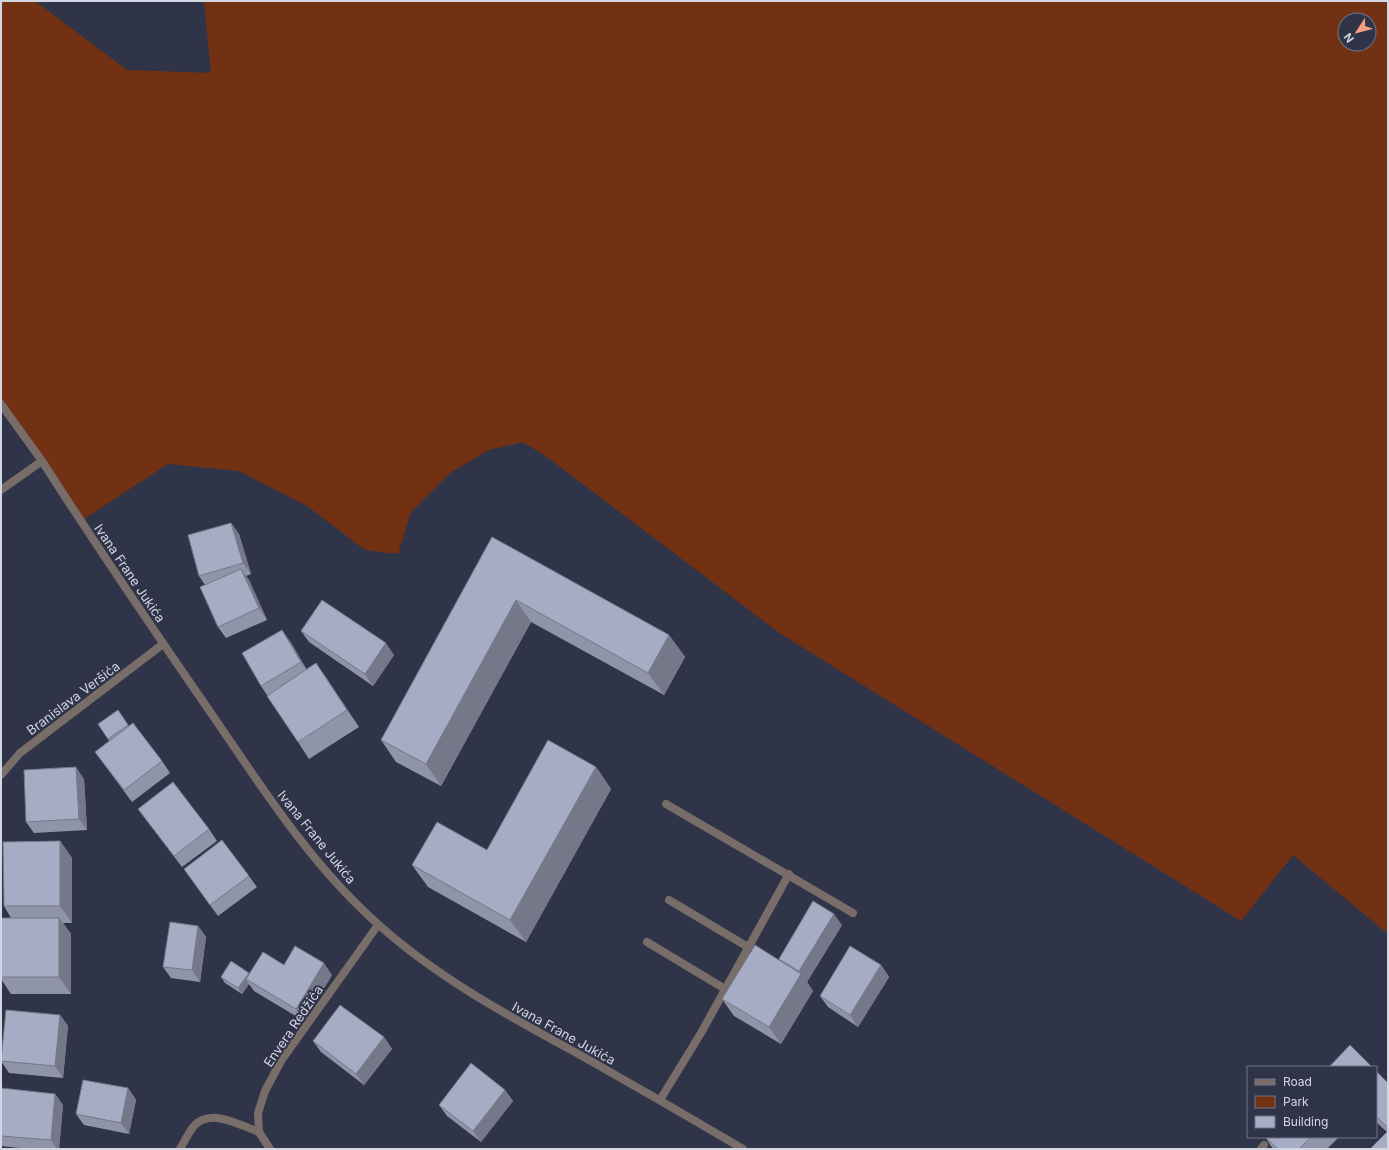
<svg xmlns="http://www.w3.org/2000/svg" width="1389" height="1150" font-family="Inter,sans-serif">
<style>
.green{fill:#733113;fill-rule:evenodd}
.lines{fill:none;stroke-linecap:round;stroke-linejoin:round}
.service{stroke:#786d68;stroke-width:8}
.minor{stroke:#786d68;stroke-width:8}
.tertiary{stroke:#786d68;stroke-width:8}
.wall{fill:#8f94a9}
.shaded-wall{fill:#747889}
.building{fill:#a6acc4;stroke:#747889}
.labels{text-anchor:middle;stroke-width:4;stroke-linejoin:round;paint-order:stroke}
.street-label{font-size:13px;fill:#d3d6e3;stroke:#303448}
</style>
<rect width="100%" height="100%" fill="#303448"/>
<path class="green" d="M 1,1 L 35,1 L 127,70 L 211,73 L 204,1 L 1388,1 L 1388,934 L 1293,855 L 1241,921 L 781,634 L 543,454 L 522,442 L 489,450 L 450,473 L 411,512 L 398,554 L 365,550 L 307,506 L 239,471 L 168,464 L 81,521 L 1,404 ZM 1345,20 L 1369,20 L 1369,44 L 1345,44 Z"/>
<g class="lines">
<g class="service">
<path d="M 666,804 L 853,913"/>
<path d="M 669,900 L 748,947"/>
<path d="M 647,942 L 725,989"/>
<path d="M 660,1100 L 701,1033 L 789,874"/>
<path d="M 1261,1149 L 1264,1145"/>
</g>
<g class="minor">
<path d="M 42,461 C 97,547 155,632 213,716 C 263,789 312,866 379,925 C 437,977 505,1014 573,1051 C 630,1083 687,1116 743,1149"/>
<path d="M 1,775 L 20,753 L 163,644"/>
<path d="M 180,1149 C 184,1142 188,1134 193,1127 C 210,1107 239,1125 259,1132"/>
<path d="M 270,1149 L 259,1132 L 258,1113 L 265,1091 L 281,1061 L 378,925"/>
</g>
<path class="tertiary" d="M 1,404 L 42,461 L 1,490"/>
</g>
<g class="wall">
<path d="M 231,523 L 239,534 L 251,574 L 246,576 L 249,580 L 267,620 L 226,638 L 218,627 L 205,585 L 199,576 Z"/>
<path d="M 492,537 L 669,635 L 685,657 L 664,695 L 531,622 L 441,786 L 396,762 L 381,740 Z"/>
<path d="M 301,631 L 394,655 L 373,686 L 309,642 Z"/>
<path d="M 290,641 L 307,670 L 316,663 L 359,727 L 309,759 L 298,742 L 261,686 Z"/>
<path d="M 118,710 L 129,726 L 162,761 L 170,773 L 132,802 L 95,752 L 109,741 L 98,724 Z"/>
<path d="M 596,767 L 611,789 L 526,942 L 428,887 L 412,865 L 487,850 Z"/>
<path d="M 84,779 L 87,830 L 34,833 L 26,822 Z"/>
<path d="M 138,809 L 209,829 L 217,841 L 182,867 Z"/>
<path d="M 60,841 L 72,858 L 72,923 L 63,923 L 71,934 L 71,994 L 11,994 L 1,979 L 1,918 L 11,918 L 4,906 Z"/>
<path d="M 184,869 L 249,876 L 257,887 L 218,916 Z"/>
<path d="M 842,925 L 807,982 L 813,991 L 781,1044 L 734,1016 L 722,999 L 779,960 L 779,959 Z"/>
<path d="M 198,926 L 206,937 L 200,982 L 171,978 L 163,967 Z"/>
<path d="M 284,965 L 332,975 L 304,1021 L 254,991 L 249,984 L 242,994 L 225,983 L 221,977 L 249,974 Z"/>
<path d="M 881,965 L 889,977 L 858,1027 L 828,1007 L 820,996 Z"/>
<path d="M 60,1015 L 68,1026 L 63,1078 L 9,1073 L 1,1061 Z"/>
<path d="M 384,1037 L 392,1049 L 364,1085 L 321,1052 L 313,1041 Z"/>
<path d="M 1376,1071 L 1388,1083 L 1388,1149 L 1387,1132 L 1376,1122 Z"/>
<path d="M 1,1088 L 55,1094 L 63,1105 L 59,1149 L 29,1149 L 1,1146 Z"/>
<path d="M 128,1088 L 136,1100 L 129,1134 L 84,1125 L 76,1114 Z"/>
<path d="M 505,1090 L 513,1101 L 481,1142 L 447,1116 L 439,1105 Z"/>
<path d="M 1265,1137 L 1339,1137 L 1327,1149 L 1273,1149 Z"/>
</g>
<g class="shaded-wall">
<path d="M 231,523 L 239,534 L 251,574 L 243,563 Z"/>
<path d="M 241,569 L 249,580 L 267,620 L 259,608 Z"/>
<path d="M 516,600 L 531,622 L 441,786 L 426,764 Z"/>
<path d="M 282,630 L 290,641 L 309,674 L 301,662 Z"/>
<path d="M 669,635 L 685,657 L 664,695 L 648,673 Z"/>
<path d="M 386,643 L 394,655 L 373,686 L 365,674 Z"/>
<path d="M 316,663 L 328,680 L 359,727 L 347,710 Z"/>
<path d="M 76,767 L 84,779 L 87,830 L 79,819 Z"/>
<path d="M 596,767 L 611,789 L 526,942 L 510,920 Z"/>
<path d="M 60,841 L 72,858 L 72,923 L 60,906 Z"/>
<path d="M 834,914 L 842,925 L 807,982 L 813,991 L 781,1044 L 769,1027 L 801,974 L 799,971 Z"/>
<path d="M 59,918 L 71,934 L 71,994 L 59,977 Z"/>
<path d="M 198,926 L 206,937 L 200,982 L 192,970 Z"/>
<path d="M 324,963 L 332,975 L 304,1021 L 296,1009 Z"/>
<path d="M 881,965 L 889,977 L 858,1027 L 850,1015 Z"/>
<path d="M 249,973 L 253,979 L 246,979 L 249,984 L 242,994 L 238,988 Z"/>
<path d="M 60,1015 L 68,1026 L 63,1078 L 55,1066 Z"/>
<path d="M 384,1037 L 392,1049 L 364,1085 L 356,1074 Z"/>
<path d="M 128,1088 L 136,1100 L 129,1134 L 121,1123 Z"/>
<path d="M 505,1090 L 513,1101 L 481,1142 L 473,1131 Z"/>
<path d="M 55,1094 L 63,1105 L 59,1149 L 57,1149 L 51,1140 Z"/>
</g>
<g class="building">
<path d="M 231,523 L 243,563 L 199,576 L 188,535 Z"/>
<path d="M 492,537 L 669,635 L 648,673 L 516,600 L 426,764 L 381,740 Z"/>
<path d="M 241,569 L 259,608 L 218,627 L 200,587 Z"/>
<path d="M 322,600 L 386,643 L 365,674 L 301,631 Z"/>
<path d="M 282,630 L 301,662 L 261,686 L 242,653 Z"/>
<path d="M 316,663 L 347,710 L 298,742 L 267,696 Z"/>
<path d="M 118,710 L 128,725 L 108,739 L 98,724 Z"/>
<path d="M 133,723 L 162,761 L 124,790 L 95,752 Z"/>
<path d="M 548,740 L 596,767 L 510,920 L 412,865 L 437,822 L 487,850 Z"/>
<path d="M 76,767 L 79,819 L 26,822 L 24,770 Z"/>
<path d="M 173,782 L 209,829 L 174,856 L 138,809 Z"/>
<path d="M 222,840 L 249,876 L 210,905 L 184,869 Z"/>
<path d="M 60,841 L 60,906 L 4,906 L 3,842 Z"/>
<path d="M 813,901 L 834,914 L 799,971 L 779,959 Z"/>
<rect x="1" y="918" width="58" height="59"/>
<path d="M 170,922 L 198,926 L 192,970 L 163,967 Z"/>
<path d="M 755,945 L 801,974 L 769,1027 L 722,999 Z"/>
<path d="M 295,946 L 324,963 L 296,1009 L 246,979 L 263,952 L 284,965 Z"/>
<path d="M 850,946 L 881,965 L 850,1015 L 820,996 Z"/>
<path d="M 231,961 L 249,973 L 238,988 L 221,977 Z"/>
<path d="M 340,1005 L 384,1037 L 356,1074 L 313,1041 Z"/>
<path d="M 6,1010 L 60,1015 L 55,1066 L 1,1061 Z"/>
<path d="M 1350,1045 L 1372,1067 L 1329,1067 Z"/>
<path d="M 471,1063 L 505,1090 L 473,1131 L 439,1105 Z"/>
<path d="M 1376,1071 L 1388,1083 L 1388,1128 L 1376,1116 Z"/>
<path d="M 83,1080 L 128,1088 L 121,1123 L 76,1114 Z"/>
<path d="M 1,1088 L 55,1094 L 51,1140 L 1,1136 Z"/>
<path d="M 1388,1131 L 1388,1149 L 1370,1149 Z"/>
<path d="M 1265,1137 L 1311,1137 L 1299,1149 L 1278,1149 Z"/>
</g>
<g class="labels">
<g class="street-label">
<text transform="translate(130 573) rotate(56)" y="5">Ivana Frane Jukića</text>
<text transform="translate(73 698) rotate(-37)" y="5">Branislava Veršića</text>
<text transform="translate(317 837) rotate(51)" y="5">Ivana Frane Jukića</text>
<text transform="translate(293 1026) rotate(-56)" y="5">Envera Redžića</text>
<text transform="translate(564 1033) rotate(29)" y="5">Ivana Frane Jukića</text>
</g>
</g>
<rect width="1389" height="1150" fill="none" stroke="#d3d6e3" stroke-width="4"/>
<rect x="1247" y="1066" width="130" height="72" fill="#303448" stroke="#717586"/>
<rect x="1255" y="1079" width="20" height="6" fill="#786d68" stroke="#717586"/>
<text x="1283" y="1086" font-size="12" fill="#d3d6e3">Road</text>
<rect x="1255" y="1096" width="20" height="12" fill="#733113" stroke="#717586"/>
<text x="1283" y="1106" font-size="12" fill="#d3d6e3">Park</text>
<rect x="1255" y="1116" width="20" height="12" fill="#a6acc4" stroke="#717586"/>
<text x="1283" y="1126" font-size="12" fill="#d3d6e3">Building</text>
<g transform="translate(1357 32) rotate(234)"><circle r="19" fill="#303448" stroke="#717586"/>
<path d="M0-3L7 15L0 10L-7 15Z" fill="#f2a07f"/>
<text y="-6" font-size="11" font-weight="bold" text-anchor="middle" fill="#d3d6e3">N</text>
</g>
</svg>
